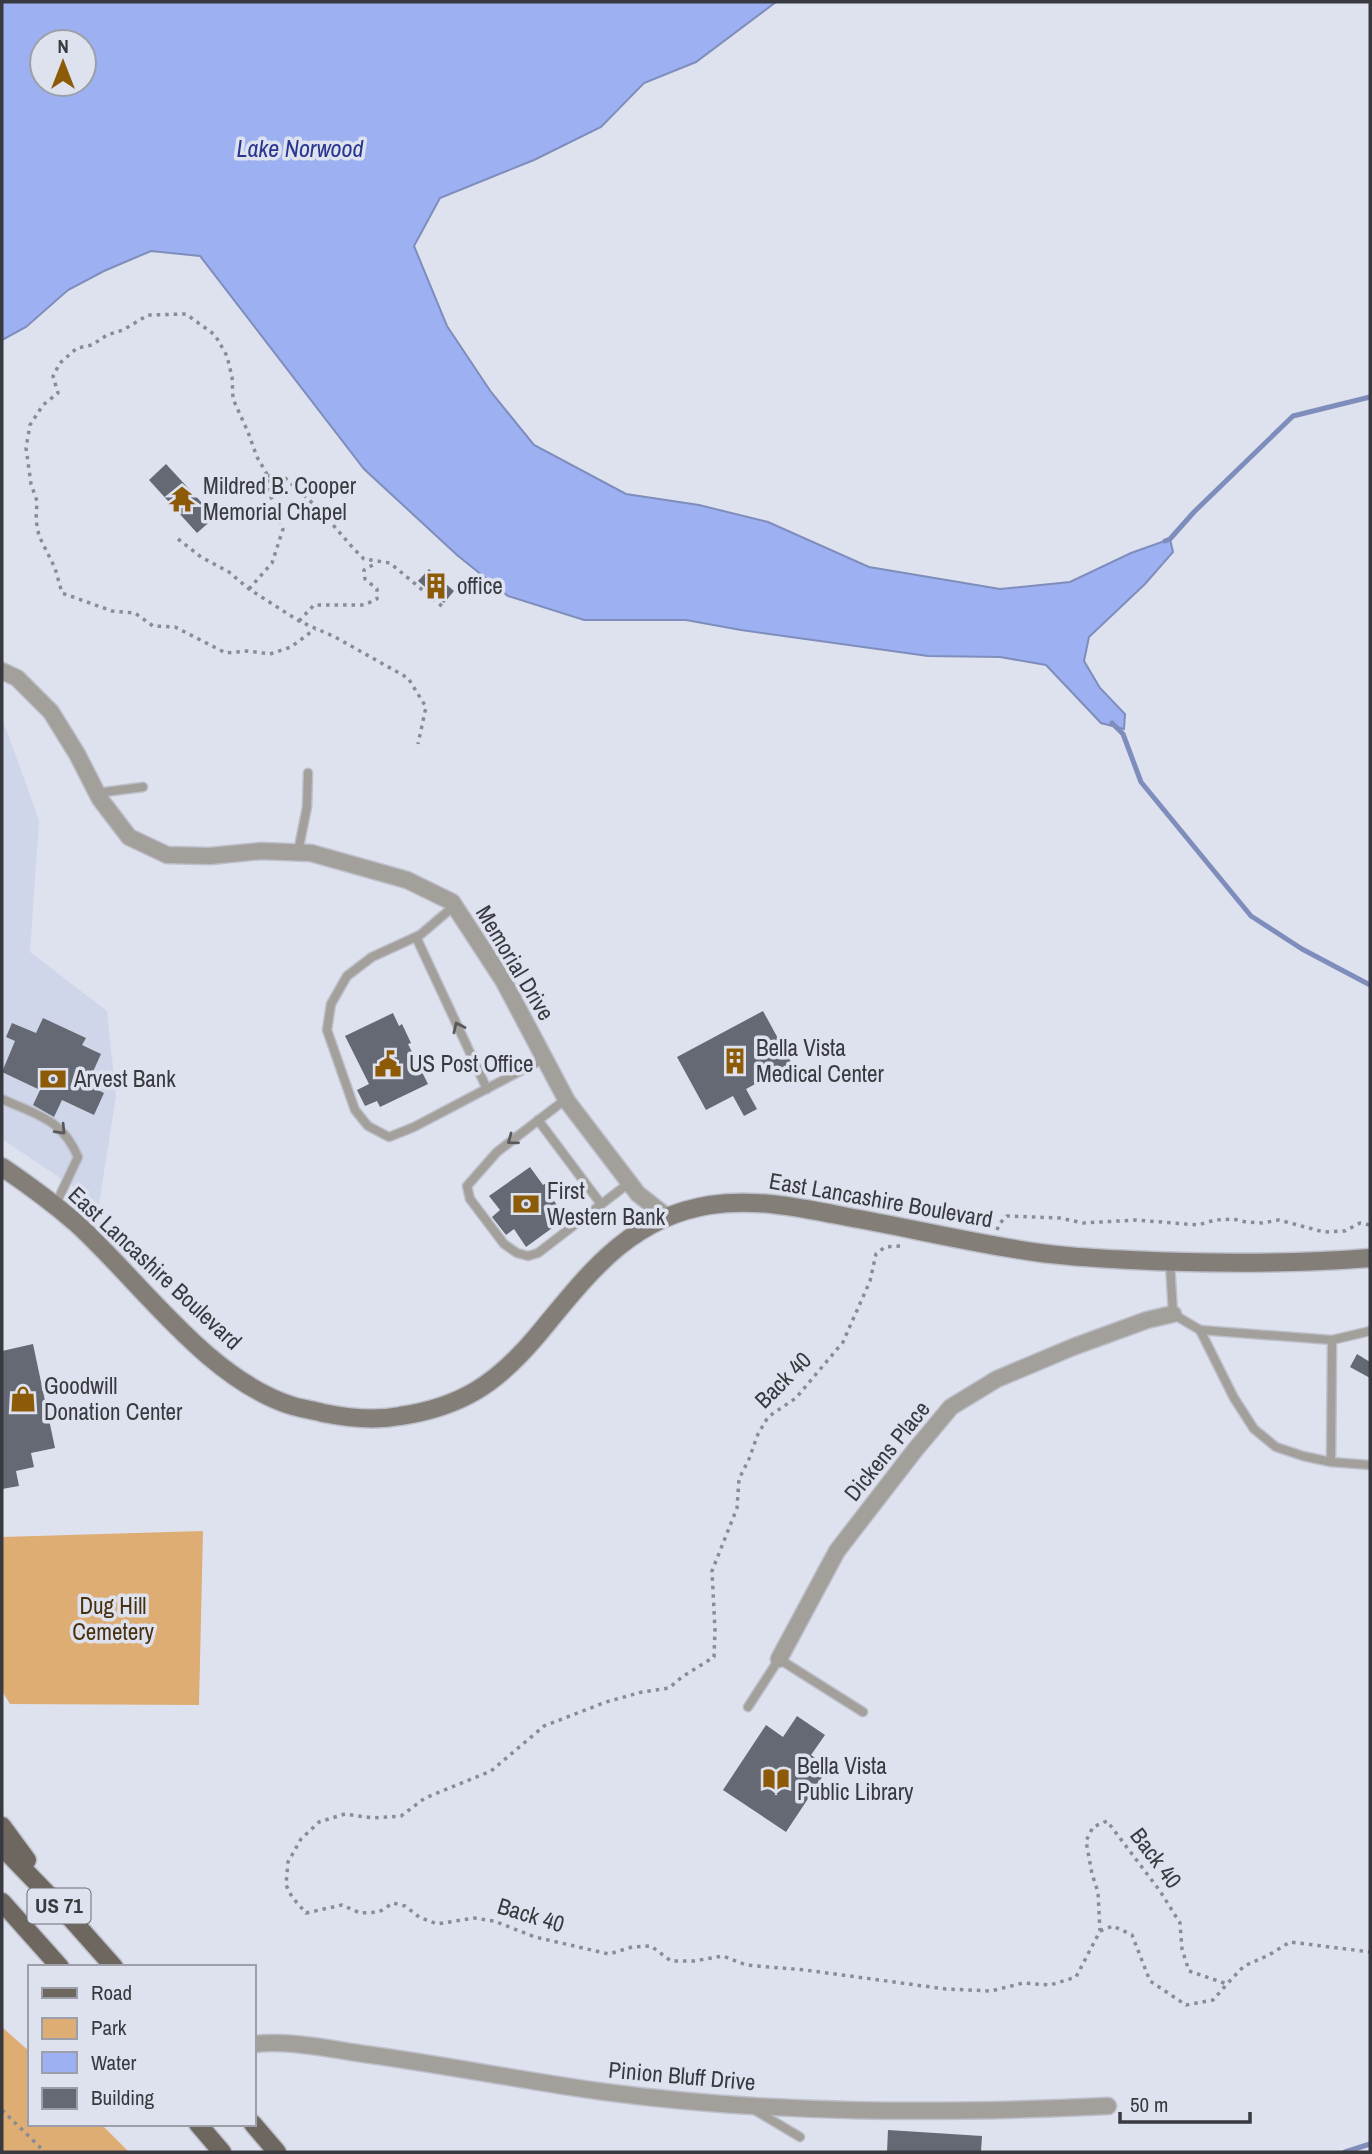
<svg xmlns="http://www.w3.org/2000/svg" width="1372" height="2154" font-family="'Archivo Narrow',sans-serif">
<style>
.built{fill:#cfd6e9}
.green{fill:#ddad74}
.water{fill:#9db1f2;stroke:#7f8dbc;stroke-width:2;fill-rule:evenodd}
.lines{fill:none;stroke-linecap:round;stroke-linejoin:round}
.stream{stroke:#7f8dbc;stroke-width:5}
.building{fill:#656974}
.lane-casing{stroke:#bdc0cb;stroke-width:11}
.street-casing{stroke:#bdc0cb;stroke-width:19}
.secondary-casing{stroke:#bdc0cb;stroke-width:21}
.primary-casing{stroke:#bdc0cb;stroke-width:21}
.path{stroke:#8a8c95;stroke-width:3.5;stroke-dasharray:3.5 5;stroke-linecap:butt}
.lane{stroke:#a39f9a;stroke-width:8}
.street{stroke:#a39f9a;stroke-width:16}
.secondary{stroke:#847e78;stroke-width:18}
.primary{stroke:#6e675f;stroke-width:18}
.oneway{stroke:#59585a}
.labels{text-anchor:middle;stroke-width:7;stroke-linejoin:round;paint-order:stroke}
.shield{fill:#dee2ee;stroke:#6a6c74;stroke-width:2}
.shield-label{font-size:21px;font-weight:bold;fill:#393a3f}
.poi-label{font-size:23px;fill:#393a3f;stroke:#dee2ee;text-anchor:start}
.street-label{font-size:23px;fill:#393a3f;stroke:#dee2ee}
.park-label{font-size:23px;fill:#49300e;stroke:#dee2ee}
.water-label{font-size:24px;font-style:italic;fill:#283691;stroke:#dee2ee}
</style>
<rect width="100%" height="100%" fill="#dee2ee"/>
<path class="built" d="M 2,718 L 39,820 L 30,952 L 107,1011 L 116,1096 L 99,1204 L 2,1139 Z"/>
<g class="green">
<path d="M 203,1531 L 199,1705 L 10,1704 L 2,1691 L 2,1537 Z"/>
<path d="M 2,2027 L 30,2052 L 30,2124 L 101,2124 L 129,2152 L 2,2152 Z"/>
</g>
<path class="water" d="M 2,2 L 776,2 L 696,62 L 644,83 L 601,127 L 534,160 L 440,198 L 414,246 L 447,326 L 491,392 L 534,445 L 626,494 L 699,505 L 768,522 L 869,567 L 1000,589 L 1070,582 L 1131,553 L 1170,539 L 1173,552 L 1145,584 L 1089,637 L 1084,661 L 1100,688 L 1125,714 L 1124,729 L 1101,723 L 1046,665 L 1000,657 L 928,656 L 741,630 L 686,620 L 584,620 L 508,596 L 457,555 L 364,469 L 200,256 L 151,251 L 104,271 L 68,290 L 26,327 L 2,340 ZM 42,42 L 84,42 L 84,84 L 42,84 Z"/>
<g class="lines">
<g class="stream">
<path d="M 1165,541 L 1170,539 L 1194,512 L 1293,416 L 1370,397"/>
<path d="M 1112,723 L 1123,734 L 1141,782 L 1251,916 L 1302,949 L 1370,985"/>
<path d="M 1345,2152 L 1370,2144"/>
</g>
</g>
<g class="building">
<path d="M 166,464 L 215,517 L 197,533 L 149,480 Z"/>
<path d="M 429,569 L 454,591 L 444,603 L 418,581 Z"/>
<path d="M 763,1011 L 792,1064 L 746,1089 L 757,1109 L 744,1116 L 733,1096 L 706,1110 L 677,1057 Z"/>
<path d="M 393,1013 L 399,1026 L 402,1024 L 411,1043 L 408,1044 L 428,1084 L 380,1107 L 377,1101 L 365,1106 L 357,1090 L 369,1084 L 345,1036 Z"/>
<path d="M 43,1018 L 86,1038 L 82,1045 L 101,1054 L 87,1085 L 104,1093 L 94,1115 L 62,1100 L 54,1117 L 33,1105 L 40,1090 L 2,1072 L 15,1041 L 6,1037 L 12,1023 L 36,1033 Z"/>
<path d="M 530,1167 L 543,1185 L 548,1182 L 556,1194 L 552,1198 L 566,1218 L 526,1247 L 514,1229 L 506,1235 L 492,1217 L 500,1210 L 489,1196 Z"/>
<path d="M 33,1344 L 55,1448 L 31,1453 L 34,1467 L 16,1471 L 19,1486 L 2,1489 L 2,1351 Z"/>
<path d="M 1357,1354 L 1370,1362 L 1370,1378 L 1350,1367 Z"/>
<path d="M 797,1716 L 825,1735 L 811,1755 L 829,1767 L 786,1832 L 723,1790 L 766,1725 L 783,1737 Z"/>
<path d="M 888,2130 L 982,2136 L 981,2152 L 887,2152 Z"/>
</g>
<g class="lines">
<g class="lane-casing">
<g id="lane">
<path d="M 97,793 L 143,787"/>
<path d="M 298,852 L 307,807 L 308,773"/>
<path d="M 454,906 L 420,935 L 372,957 L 347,976 L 331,1004 L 327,1030 L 355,1110 L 368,1126 L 389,1137 L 414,1127 L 545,1058"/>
<path d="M 416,937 L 487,1089"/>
<path d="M 2,1099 C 37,1115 62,1119 78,1157 L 55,1206"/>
<path d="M 566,1099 L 497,1152 L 467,1186 L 470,1199 L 504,1244 L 517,1253 L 528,1256 L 538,1253 L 629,1183"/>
<path d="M 538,1120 L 601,1204"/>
<path d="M 1170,1262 L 1173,1314 L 1200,1330 L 1234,1398 L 1254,1429 L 1276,1447 L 1303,1456 L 1331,1462 L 1370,1465"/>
<path d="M 1200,1330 L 1332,1340 L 1331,1462"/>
<path d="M 1332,1340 L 1370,1331"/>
<path d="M 748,1707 L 779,1659 L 863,1712"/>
<path d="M 753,2109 L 800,2137"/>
</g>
</g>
<g class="street-casing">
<g id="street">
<path d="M 2,671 L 17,678 L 51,712 L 77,754 L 100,799 L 129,837 L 167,855 L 210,856 L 261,851 L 311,853 L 407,880 L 452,902 L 503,980 L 567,1101 L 638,1194 L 666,1216"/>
<path d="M 779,1659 L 837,1551 L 915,1450 L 951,1407 L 997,1379 L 1073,1347 L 1147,1320 L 1173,1314"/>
<path d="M 254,2044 C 290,2040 329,2049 364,2054 C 445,2065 525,2081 605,2092 C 772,2114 941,2114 1108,2106"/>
</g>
</g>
<g class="secondary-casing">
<path id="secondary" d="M 2,1167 C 27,1184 53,1203 76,1223 C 140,1281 208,1380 293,1406 C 303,1409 313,1410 323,1413 C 348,1418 374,1421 400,1416 C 461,1407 496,1384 536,1337 C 586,1277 627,1218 710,1205 C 757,1198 802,1208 848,1217 C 904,1227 959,1240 1015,1249 C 1053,1256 1092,1258 1131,1260 C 1210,1264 1291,1264 1370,1258"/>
</g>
<g class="primary-casing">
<g id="primary">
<path d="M 2,1826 L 27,1860"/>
<path d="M 2,1847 L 66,1913 L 114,1967"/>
<path d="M 2,1902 L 60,1967"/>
<path d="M 198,2124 L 222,2152"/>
<path d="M 253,2124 L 277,2152"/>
</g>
</g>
<g class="path">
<path d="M 268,476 L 284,477 L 321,511 L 353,548 L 364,559 L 390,563 L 443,607"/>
<path d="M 178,539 L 201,557 L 229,572 L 249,589 L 299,621 L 335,637 L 408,678 L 426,707 L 418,744"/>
<path d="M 249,589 L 272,563 L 283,529 L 271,497 L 268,476 L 257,457 L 248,432 L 233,399 L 232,377 L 227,356 L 215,335 L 186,314 L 148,315 L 123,330 L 107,335 L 92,345 L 77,348 L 60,363 L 53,376 L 58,393 L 43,405 L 30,425 L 26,448 L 31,484 L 37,501 L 36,520 L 39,536 L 55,568 L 62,593 L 112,611 L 135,613 L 153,626 L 175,627 L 226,653 L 248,651 L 270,654 L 291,647 L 315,629"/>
<path d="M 299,621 L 314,605 L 364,605 L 377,599 L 377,589 L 365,579 L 364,570 L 376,563"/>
<path d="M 997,1230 L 999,1224 L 1007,1216 L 1060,1218 L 1083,1223 L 1136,1220 L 1198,1225 L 1215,1220 L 1233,1219 L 1246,1222 L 1262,1223 L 1279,1220 L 1324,1232 L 1345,1231 L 1360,1223 L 1370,1225"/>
<path d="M 900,1246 L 885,1247 L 876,1254 L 870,1281 L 843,1342 L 796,1398 L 768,1417 L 758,1434 L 749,1459 L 739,1479 L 737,1508 L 712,1571 L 715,1630 L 714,1657 L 682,1677 L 669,1688 L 642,1692 L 606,1702 L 544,1726 L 491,1771 L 425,1798 L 401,1816 L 373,1818 L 345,1814 L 319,1822 L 301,1839 L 288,1862 L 286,1885 L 292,1897 L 306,1913 L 342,1905 L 360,1913 L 379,1912 L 393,1903 L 405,1906 L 419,1917 L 437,1924 L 474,1918 L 494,1921 L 535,1937 L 609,1954 L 632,1947 L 651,1946 L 671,1961 L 694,1961 L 723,1956 L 746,1965 L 805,1970 L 946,1989 L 991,1991 L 1023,1983 L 1050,1985 L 1076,1977 L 1100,1931 L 1098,1892 L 1092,1874 L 1086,1841 L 1093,1827 L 1107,1821 L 1160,1891 L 1180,1923 L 1182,1949 L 1189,1971 L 1227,1984 L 1244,1966 L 1269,1955 L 1290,1942 L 1370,1952"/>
<path d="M 1100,1931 L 1113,1926 L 1132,1935 L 1150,1981 L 1186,2005 L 1213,2000 L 1227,1984"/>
<path d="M 2,2110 L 45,2152"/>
</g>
<use href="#lane" class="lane"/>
<use href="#street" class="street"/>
<use href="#secondary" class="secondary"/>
<use href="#primary" class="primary"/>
</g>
<defs><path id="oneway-chevron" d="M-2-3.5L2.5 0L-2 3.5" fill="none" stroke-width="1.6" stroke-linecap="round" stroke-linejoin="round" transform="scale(1.75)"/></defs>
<g class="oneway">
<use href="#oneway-chevron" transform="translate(458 1027) rotate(-115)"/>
<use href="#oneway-chevron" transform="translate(61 1130) rotate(47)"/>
<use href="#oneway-chevron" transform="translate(512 1140) rotate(143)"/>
</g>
<defs>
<g id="temple-bare" transform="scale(2.1)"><path d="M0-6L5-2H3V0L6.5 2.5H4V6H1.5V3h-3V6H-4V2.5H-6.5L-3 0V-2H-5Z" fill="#8d5a07" stroke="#dee2ee" stroke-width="2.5" paint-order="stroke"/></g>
<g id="building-bare" transform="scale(2.1)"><path d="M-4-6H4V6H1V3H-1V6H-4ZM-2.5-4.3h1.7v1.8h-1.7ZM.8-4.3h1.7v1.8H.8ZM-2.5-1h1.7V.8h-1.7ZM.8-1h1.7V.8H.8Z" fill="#8d5a07" stroke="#dee2ee" stroke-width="2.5" paint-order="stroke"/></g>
<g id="civic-bare" transform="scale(2.1)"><path d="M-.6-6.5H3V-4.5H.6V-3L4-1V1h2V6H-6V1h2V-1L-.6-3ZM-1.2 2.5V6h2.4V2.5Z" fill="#8d5a07" stroke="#dee2ee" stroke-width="2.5" paint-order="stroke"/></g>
<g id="bank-bare" transform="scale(2.1)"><path d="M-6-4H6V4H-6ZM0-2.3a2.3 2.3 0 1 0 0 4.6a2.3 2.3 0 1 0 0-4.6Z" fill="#8d5a07" stroke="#dee2ee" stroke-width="2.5" paint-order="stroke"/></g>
<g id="shop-bare" transform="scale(2.1)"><path d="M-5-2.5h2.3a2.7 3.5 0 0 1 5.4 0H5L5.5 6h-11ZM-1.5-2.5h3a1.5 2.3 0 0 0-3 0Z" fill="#8d5a07" stroke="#dee2ee" stroke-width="2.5" paint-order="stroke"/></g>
<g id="library-bare" transform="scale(2.1)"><path d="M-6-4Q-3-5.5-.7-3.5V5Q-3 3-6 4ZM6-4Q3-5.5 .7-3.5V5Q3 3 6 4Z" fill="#8d5a07" stroke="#dee2ee" stroke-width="2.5" paint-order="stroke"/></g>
</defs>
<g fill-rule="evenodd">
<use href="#temple-bare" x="182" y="499"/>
<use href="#building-bare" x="436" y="586"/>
<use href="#building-bare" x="735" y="1061"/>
<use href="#civic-bare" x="388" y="1064"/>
<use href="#bank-bare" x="53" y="1079"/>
<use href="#bank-bare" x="526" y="1204"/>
<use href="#shop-bare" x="23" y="1399"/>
<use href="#library-bare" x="776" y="1779"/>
</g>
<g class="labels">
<rect class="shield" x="27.5" y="1888.5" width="63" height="35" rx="5"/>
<g class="shield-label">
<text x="59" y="1913">US 71</text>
</g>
<g class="poi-label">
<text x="203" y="494">Mildred B. Cooper<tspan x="203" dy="26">Memorial Chapel</tspan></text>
<text x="457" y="594">office</text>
<text x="756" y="1056">Bella Vista<tspan x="756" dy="26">Medical Center</tspan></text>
<text x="409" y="1072">US Post Office</text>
<text x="74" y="1087">Arvest Bank</text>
<text x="547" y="1199">First<tspan x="547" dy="26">Western Bank</tspan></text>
<text x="44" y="1394">Goodwill<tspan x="44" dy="26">Donation Center</tspan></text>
<text x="797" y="1774">Bella Vista<tspan x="797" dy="26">Public Library</tspan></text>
</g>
<g class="street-label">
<text transform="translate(515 963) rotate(59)" y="8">Memorial Drive</text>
<text transform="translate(881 1200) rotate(10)" y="8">East Lancashire Boulevard</text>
<text transform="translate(155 1268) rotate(43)" y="8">East Lancashire Boulevard</text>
<text transform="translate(783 1380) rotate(-45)" y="8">Back 40</text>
<text transform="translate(887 1451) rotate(-51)" y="8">Dickens Place</text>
<text transform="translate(1156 1858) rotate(53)" y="8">Back 40</text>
<text transform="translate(531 1915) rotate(17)" y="8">Back 40</text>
<text transform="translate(682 2076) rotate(5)" y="8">Pinion Bluff Drive</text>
</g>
<g class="park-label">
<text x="113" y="1614">Dug Hill<tspan x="113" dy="26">Cemetery</tspan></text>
</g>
<g class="water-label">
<text x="300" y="157">Lake Norwood</text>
</g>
</g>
<rect width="1372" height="2154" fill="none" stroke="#393a3f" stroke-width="7"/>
<rect x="28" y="1965" width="228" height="161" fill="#dee2ee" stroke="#9c9fa8" stroke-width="2"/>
<rect x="42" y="1988" width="35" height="10" fill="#6e675f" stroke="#9c9fa8" stroke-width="2"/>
<text x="91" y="2000" font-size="21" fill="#393a3f">Road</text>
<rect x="42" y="2018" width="35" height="21" fill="#ddad74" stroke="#9c9fa8" stroke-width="2"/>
<text x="91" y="2035" font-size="21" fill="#393a3f">Park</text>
<rect x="42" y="2052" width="35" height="21" fill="#9db1f2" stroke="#9c9fa8" stroke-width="2"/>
<text x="91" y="2070" font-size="21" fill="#393a3f">Water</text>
<rect x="42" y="2088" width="35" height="21" fill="#656974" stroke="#9c9fa8" stroke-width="2"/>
<text x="91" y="2105" font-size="21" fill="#393a3f">Building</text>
<g transform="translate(63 63)"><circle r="33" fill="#dee2ee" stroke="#9c9fa8" stroke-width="2"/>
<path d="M0-5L12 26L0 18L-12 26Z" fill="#8d5a07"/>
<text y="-10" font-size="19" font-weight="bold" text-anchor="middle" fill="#393a3f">N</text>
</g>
<path d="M1120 2112v10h130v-10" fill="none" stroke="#393a3f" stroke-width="3.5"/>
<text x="1130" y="2112" font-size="21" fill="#393a3f" stroke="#dee2ee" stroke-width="5" paint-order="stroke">50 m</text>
</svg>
